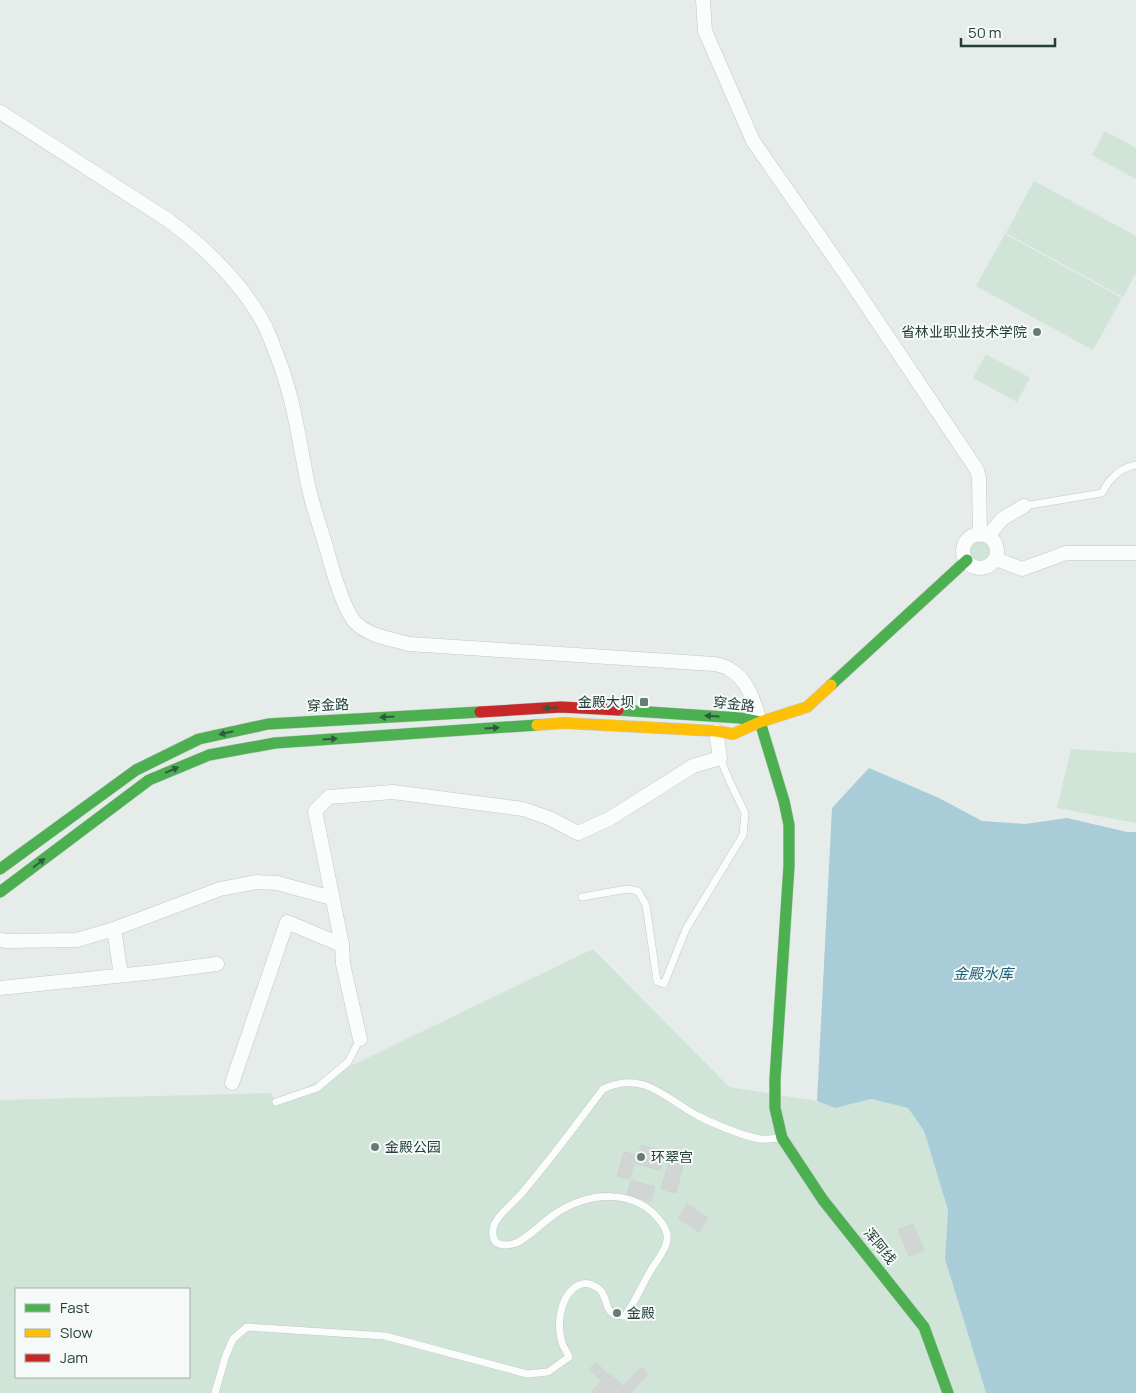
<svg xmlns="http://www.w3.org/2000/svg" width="1136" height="1393" font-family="Manrope,'Noto Sans SC',sans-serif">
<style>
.green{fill:#d0e4d8;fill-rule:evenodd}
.water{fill:#a8cdd8}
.building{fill:#d1d5d4;stroke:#cfd5d2}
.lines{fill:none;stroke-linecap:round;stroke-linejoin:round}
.lane-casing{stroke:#c3c9c7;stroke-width:8}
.street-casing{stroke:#c3c9c7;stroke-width:15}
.fast-casing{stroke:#c2c9c7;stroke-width:12}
.slow-casing{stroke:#c2c9c7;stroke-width:12}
.jam-casing{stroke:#c2c9c7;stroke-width:12}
.lane{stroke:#fbfcfc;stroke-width:7}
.street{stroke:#fbfcfc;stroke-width:14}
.fast{stroke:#4caf50;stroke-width:11}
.slow{stroke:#ffc107;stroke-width:11}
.jam{stroke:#c62828;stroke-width:11}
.oneway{fill:#2e5b40}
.poi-dot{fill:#687c77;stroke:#f5faf8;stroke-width:2}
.labels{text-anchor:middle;stroke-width:4;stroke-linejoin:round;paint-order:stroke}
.poi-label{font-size:14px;fill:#243f3a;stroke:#f5faf8;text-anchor:start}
.street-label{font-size:14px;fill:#243f3a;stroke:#f5faf8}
.water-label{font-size:15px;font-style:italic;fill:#1e637b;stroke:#f5faf8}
</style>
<rect width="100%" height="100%" fill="#e6ece9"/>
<g class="green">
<path d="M 1105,131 L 1136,148 L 1136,179 L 1092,155 Z"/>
<path d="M 1034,181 L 1136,236 L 1136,273 L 1123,297 L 1006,233 Z"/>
<path d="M 1005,234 L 1122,298 L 1093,350 L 976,286 Z"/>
<path d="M 986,354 L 1030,378 L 1017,402 L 973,378 Z"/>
<circle cx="980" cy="552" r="11"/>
<path d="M 1071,749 L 1136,753 L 1136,823 L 1057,808 Z"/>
<path d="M 593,949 L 729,1087 L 817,1101 L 835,1108 L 871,1099 L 908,1108 L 924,1131 L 948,1210 L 945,1259 L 986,1393 L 0,1393 L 0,1100 L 271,1093 L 276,1102 ZM 16,1289 L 189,1289 L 189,1377 L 16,1377 Z"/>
</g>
<path class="water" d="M 869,768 L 939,798 L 982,821 L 1025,824 L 1067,818 L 1127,832 L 1136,832 L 1136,1393 L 986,1393 L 945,1259 L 948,1210 L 924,1131 L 908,1108 L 871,1099 L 835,1108 L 817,1101 L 832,808 Z"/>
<g class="building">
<path d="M 641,1145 L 665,1151 L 660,1170 L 636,1164 Z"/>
<path d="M 624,1152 L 636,1155 L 630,1179 L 617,1176 Z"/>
<path d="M 669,1161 L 683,1165 L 676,1193 L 661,1189 Z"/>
<path d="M 631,1180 L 655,1187 L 651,1202 L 627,1195 Z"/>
<path d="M 687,1204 L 708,1218 L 699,1232 L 678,1218 Z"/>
<path d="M 913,1224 L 924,1250 L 909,1256 L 898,1230 Z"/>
<path d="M 596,1362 L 608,1374 L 602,1381 L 589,1369 Z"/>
<path d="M 641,1367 L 648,1374 L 631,1393 L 616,1393 Z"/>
<path d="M 609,1373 L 622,1385 L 614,1393 L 594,1393 L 592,1391 Z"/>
</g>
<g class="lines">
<g class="lane-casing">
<g id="lane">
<path d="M 1024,506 L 1102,493 C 1109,479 1120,468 1136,465"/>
<path d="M 582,897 L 627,889 L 638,891 L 646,905 L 657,981 L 664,984 L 686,929 L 743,835 L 745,813 L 730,782 L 720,758"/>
<path d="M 276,1102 L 317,1088 L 348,1062 L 360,1039"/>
<path d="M 215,1393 L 226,1355 L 233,1339 L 247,1327 L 385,1336 L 527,1374 L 548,1372 L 569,1357 C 567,1352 564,1348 562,1343 C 557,1326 559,1300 574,1288 C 579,1284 586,1282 592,1285 C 614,1293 598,1317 625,1316 C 635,1302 642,1285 651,1270 C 656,1261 666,1251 667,1240 C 668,1234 665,1227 661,1222 C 635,1187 588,1192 555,1214 C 544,1221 527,1239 516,1243 C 511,1245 502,1246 497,1243 C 492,1239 492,1231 494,1225 C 500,1211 517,1201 526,1188 C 553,1156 578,1122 603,1089 C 643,1070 665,1098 698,1116 C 712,1123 745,1137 760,1139 C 766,1140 774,1138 780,1138"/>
</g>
</g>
<g class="street-casing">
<g id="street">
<path d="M 703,0 L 705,31 L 753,141 L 849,279 L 977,470 L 979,478 L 980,535"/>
<path d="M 0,112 L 168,220 C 205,247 245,286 266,328 C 274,347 285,376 290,396 C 298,426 302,458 309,489 C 314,511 322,532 328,554 C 333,572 343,607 354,621 C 367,636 391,639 409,644 L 714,664 C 719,665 725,666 729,669 C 749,680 754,702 760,722"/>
<circle cx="980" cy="551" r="17"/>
<path d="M 988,536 L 1002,519 L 1024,506"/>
<path d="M 996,559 L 1022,569 L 1066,553 L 1136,553"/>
<path d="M 114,929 L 121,975"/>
<path d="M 0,940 L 6,941 L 77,940 L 114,929 L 220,889 L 256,882 L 277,883 L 332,898"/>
<path d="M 0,988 L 155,972 L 217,964"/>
<path d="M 360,1039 L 343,964 L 342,945 L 315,811 L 329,797 L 393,792 L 523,809 L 549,818 L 578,833 L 609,819 L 693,766 L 720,758 L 716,731"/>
<path d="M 232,1083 L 287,922 L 342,945"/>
</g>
</g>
<g class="fast-casing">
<g id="fast">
<path d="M 831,685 L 967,560"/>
<path d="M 618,710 L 740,718 L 760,722"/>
<path d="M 760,722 L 784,801 L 789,825 L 789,866 L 775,1079 L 775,1108 L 782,1138 L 823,1200 L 924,1327 L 948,1393"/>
<path d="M 0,869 L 136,770 L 199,739 L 268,724 L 480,712"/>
<path d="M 0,892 L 149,780 L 209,755 L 275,743 L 537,725"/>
</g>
</g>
<g class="slow-casing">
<path id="slow" d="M 537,725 L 564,723 L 716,731 L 733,734 L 760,722 L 807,707 L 831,685"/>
</g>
<g class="jam-casing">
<path id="jam" d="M 480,712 L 561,707 L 618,710"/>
</g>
<use href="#lane" class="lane"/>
<use href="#street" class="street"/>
<use href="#fast" class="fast"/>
<use href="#slow" class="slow"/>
<use href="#jam" class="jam"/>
</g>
<defs><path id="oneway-solid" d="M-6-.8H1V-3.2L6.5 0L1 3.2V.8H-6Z" transform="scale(1.25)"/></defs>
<g class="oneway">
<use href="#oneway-solid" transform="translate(550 708) rotate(177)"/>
<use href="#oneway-solid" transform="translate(712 716) rotate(-176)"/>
<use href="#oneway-solid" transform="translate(387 717) rotate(177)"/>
<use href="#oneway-solid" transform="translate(492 728) rotate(-4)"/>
<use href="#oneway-solid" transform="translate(226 733) rotate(167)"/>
<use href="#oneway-solid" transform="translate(330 739) rotate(-4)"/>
<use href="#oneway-solid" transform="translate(172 770) rotate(-23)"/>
<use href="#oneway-solid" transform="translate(39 863) rotate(-37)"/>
</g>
<g class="poi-dot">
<circle cx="1037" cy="332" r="5"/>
<rect x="639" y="697" width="10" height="10" rx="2.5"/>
<circle cx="375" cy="1147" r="5"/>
<circle cx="641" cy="1157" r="5"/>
<circle cx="617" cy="1313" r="5"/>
</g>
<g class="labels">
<g class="poi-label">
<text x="1027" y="337" text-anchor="end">省林业职业技术学院</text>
<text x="634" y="707" text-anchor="end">金殿大坝</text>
<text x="385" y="1152">金殿公园</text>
<text x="651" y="1162">环翠宫</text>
<text x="627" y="1318">金殿</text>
</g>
<g class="street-label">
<text transform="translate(734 704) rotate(7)" y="5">穿金路</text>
<text transform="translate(328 705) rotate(-3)" y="5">穿金路</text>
<text transform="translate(880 1246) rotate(51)" y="5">浑阿线</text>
</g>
<g class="water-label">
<text x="983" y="979">金殿水库</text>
</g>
</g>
<rect x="15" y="1288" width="175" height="90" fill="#f5faf8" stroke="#a1afac"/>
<rect x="25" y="1304" width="25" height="8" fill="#4caf50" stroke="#a1afac"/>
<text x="60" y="1313" font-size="15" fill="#243f3a">Fast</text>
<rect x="25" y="1329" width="25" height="8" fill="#ffc107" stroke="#a1afac"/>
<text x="60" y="1338" font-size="15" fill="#243f3a">Slow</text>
<rect x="25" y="1354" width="25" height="8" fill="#c62828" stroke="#a1afac"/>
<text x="60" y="1363" font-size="15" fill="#243f3a">Jam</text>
<path d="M961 38v8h94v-8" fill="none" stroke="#243f3a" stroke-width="2.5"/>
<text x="968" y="38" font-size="15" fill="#243f3a" stroke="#f5faf8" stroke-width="4" paint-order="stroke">50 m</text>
</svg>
